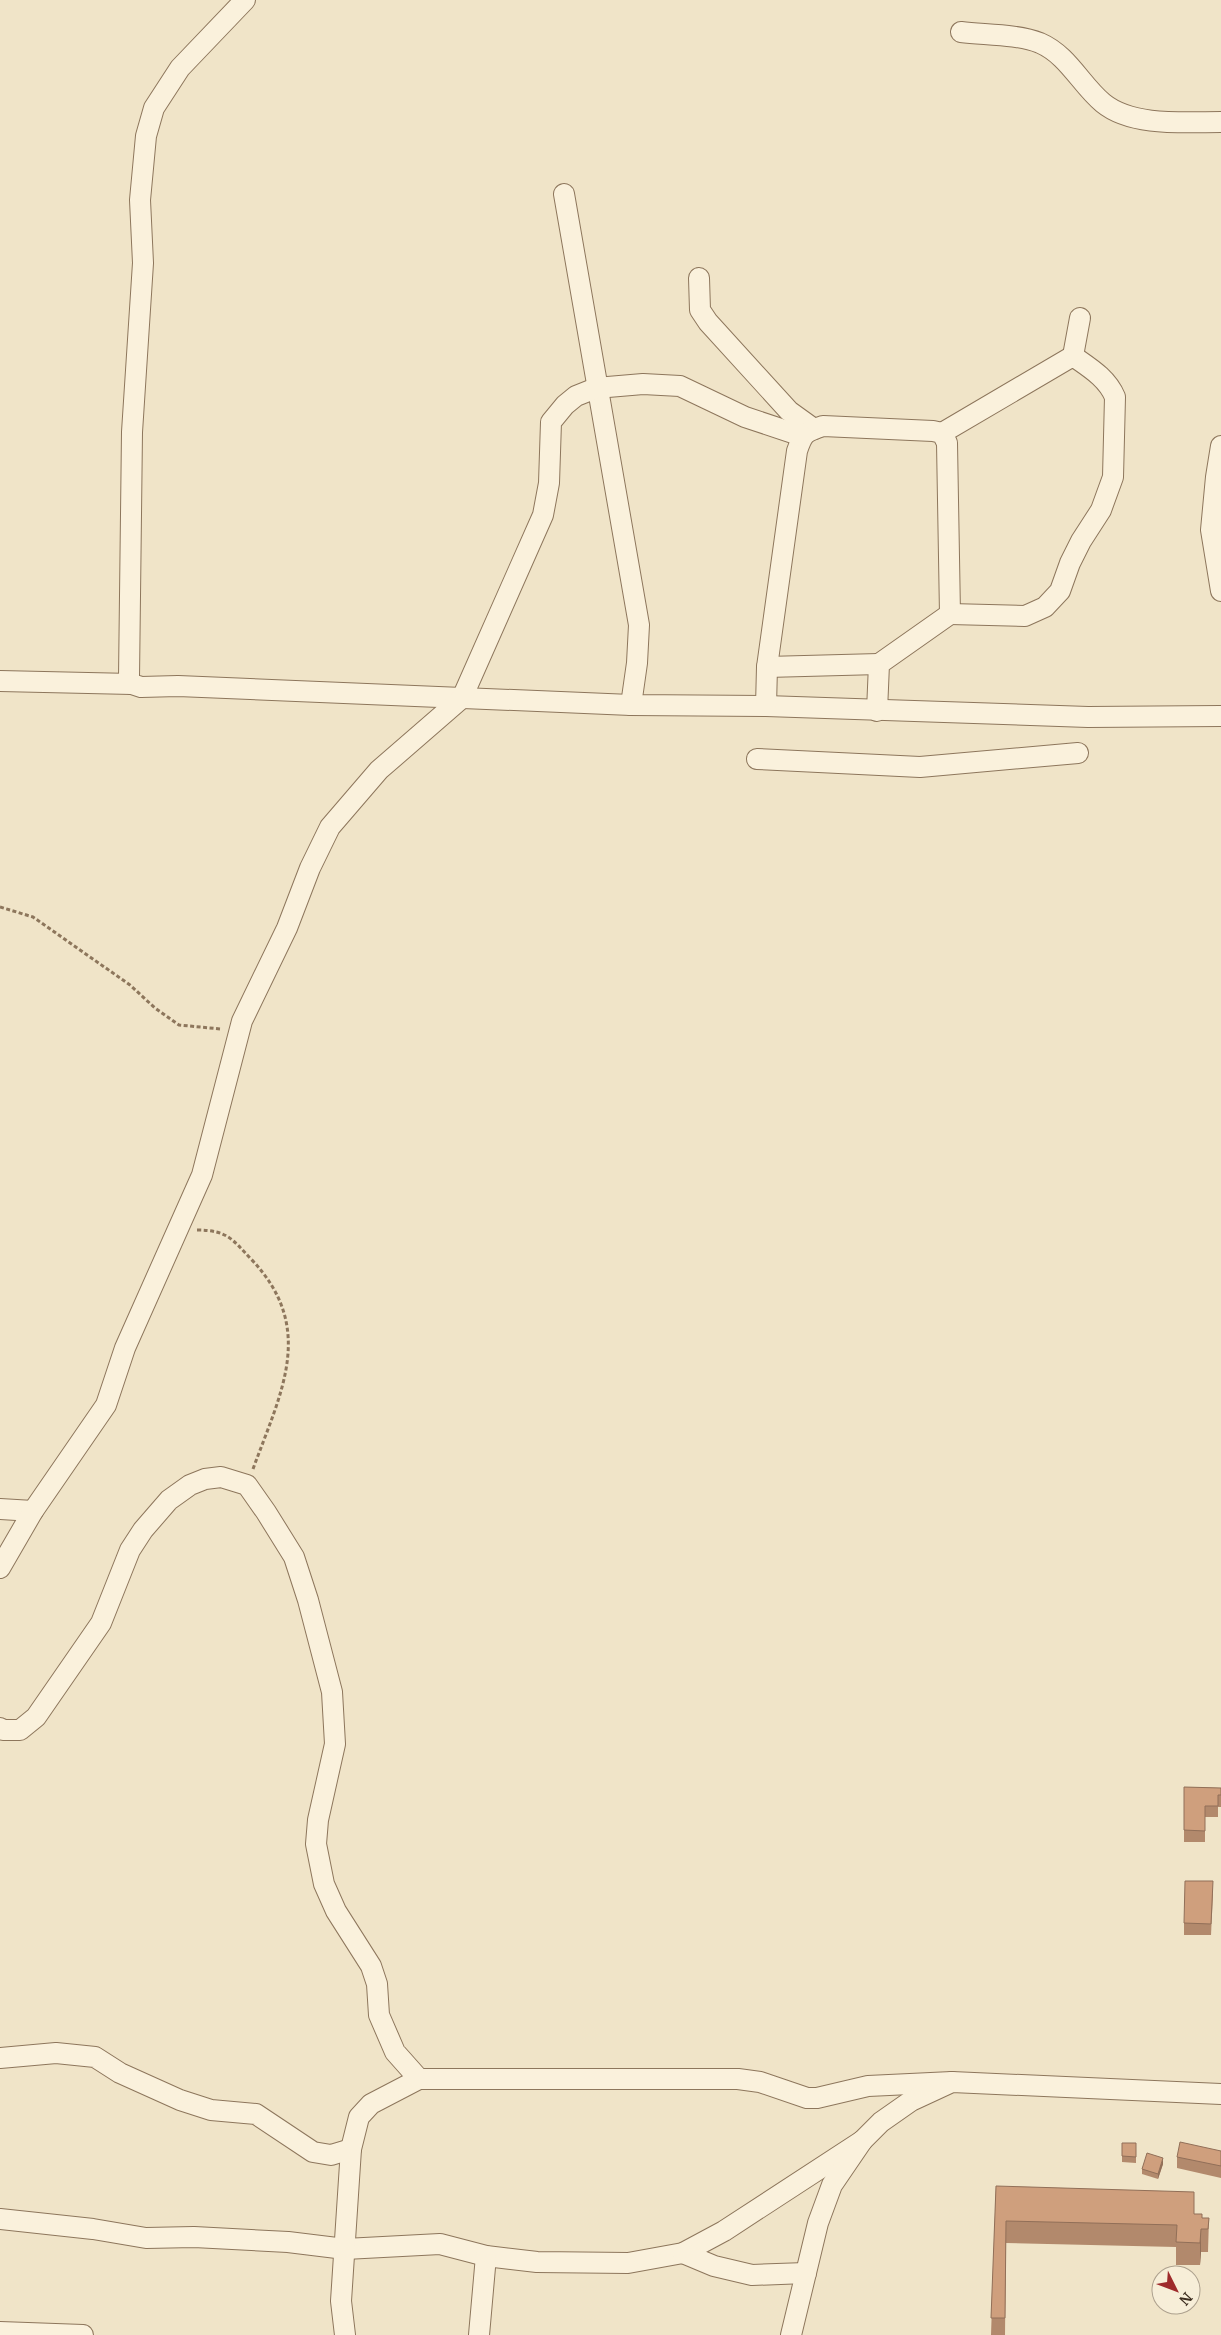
<svg xmlns="http://www.w3.org/2000/svg" width="1221" height="2335" font-family="Merriweather,serif">
<style>
.lines{fill:none;stroke-linecap:round;stroke-linejoin:round}
.minor-casing{stroke:#8d765c;stroke-width:22}
.path{stroke:#8d765c;stroke-width:3;stroke-dasharray:4 2.5;stroke-linecap:butt}
.minor{stroke:#faf1dc;stroke-width:20}
.wall{fill:#b2896c}
.shaded-wall{fill:#916f58}
.building{fill:#cf9f7d;stroke:#916f58}
</style>
<rect width="100%" height="100%" fill="#f0e4c8"/>
<g class="lines">
<g class="minor-casing">
<g id="minor">
<path d="M 245,0 L 180,68 L 154,108 L 146,136 L 140,200 L 143,263 L 132,432 L 129,678 L 132,684 L 141,687 L 178,686 L 631,705 L 766,706 L 1088,717 L 1221,716"/>
<path d="M 961,32 C 986,35 1017,34 1040,43 C 1068,55 1081,85 1103,103 C 1132,127 1186,122 1221,122"/>
<path d="M 564,194 L 639,625 L 637,663 L 631,705"/>
<path d="M 699,278 L 700,310 L 708,322 L 789,411 L 814,429"/>
<path d="M 1073,356 L 1080,318"/>
<path d="M 942,433 L 1073,356 C 1090,368 1107,378 1115,397 L 1113,477 L 1101,510 L 1081,541 L 1070,563 L 1060,591 L 1045,607 L 1025,616 L 950,614"/>
<path d="M 1221,446 L 1216,477 L 1211,530 L 1221,591"/>
<path d="M 767,667 L 879,664"/>
<path d="M 0,681 L 132,684"/>
<path d="M 766,706 L 767,667 L 797,451 C 803,433 805,432 823,426 L 933,431 L 942,433 L 947,443 L 950,614 L 879,664 L 877,711"/>
<path d="M 757,759 L 920,767 L 1078,753"/>
<path d="M 0,1509 L 33,1511"/>
<path d="M 0,1568 L 33,1511 L 106,1405 L 125,1348 L 202,1175 L 242,1021 L 287,928 L 310,868 L 330,827 L 379,770 L 462,698 L 543,515 L 549,483 L 551,422 L 565,405 L 576,396 L 596,388 L 643,384 L 680,386 L 745,417 L 802,436"/>
<path d="M 0,1728 L 3,1730 L 20,1730 L 36,1717 L 101,1623 L 130,1550 L 143,1530 L 169,1500 L 190,1485 L 205,1479 L 221,1477 L 247,1485 L 266,1512 L 294,1557 L 308,1600 L 332,1692 L 335,1744 L 318,1820 L 316,1844 L 324,1884 L 336,1911 L 371,1966 L 377,1984 L 379,2015 L 395,2052 L 419,2079"/>
<path d="M 0,2058 L 56,2053 L 95,2057 L 120,2073 L 180,2100 L 211,2110 L 256,2114 L 313,2152 L 331,2155 L 351,2149"/>
<path d="M 0,2219 L 93,2229 L 146,2238 L 194,2237 L 288,2242 L 345,2249 L 440,2244 L 486,2256 L 537,2262 L 628,2263 L 683,2253 L 724,2231 L 862,2141"/>
<path d="M 683,2253 L 714,2266 L 752,2275 L 806,2273"/>
<path d="M 0,2332 L 83,2335"/>
<path d="M 345,2335 L 341,2301 L 351,2149 L 359,2117 L 371,2104 L 419,2079 L 738,2079 L 760,2082 L 807,2098 L 817,2098 L 868,2086 L 952,2082"/>
<path d="M 479,2335 L 486,2256"/>
<path d="M 791,2335 L 818,2223 L 832,2185 L 862,2141 L 881,2122 L 911,2101 L 952,2082 L 1221,2094"/>
</g>
</g>
<g class="path">
<path d="M 0,907 L 33,917 L 130,985 L 155,1008 L 179,1025 L 221,1029"/>
<path d="M 197,1230 C 227,1230 232,1239 251,1259 C 317,1328 281,1392 253,1469"/>
</g>
<use href="#minor" class="minor"/>
</g>
<g class="wall">
<path d="M 1184,1787 L 1221,1788 L 1221,1807 L 1218,1807 L 1218,1817 L 1205,1817 L 1205,1842 L 1184,1842 Z"/>
<path d="M 1213,1893 L 1211,1935 L 1184,1935 L 1184,1923 Z"/>
<path d="M 1122,2143 L 1136,2143 L 1136,2163 L 1122,2162 Z"/>
<path d="M 1221,2151 L 1221,2178 L 1177,2168 L 1177,2157 Z"/>
<path d="M 1163,2164 L 1158,2179 L 1142,2174 L 1142,2169 Z"/>
<path d="M 996,2186 L 1194,2214 L 1202,2218 L 1209,2218 L 1208,2252 L 1201,2252 L 1200,2265 L 1176,2265 L 1176,2247 L 1006,2243 L 1005,2335 L 991,2335 Z"/>
</g>
<g class="shaded-wall">
<path d="M 1163,2158 L 1163,2164 L 1158,2179 L 1158,2174 Z"/>
<path d="M 1201,2229 L 1201,2252 L 1200,2265 L 1200,2243 Z"/>
</g>
<g class="building">
<path d="M 1184,1787 L 1221,1788 L 1221,1795 L 1218,1795 L 1218,1806 L 1205,1806 L 1205,1831 L 1184,1830 Z"/>
<path d="M 1185,1881 L 1213,1881 L 1211,1924 L 1184,1923 Z"/>
<path d="M 1180,2142 L 1221,2151 L 1221,2166 L 1177,2157 Z"/>
<path d="M 1122,2143 L 1136,2143 L 1136,2157 L 1122,2156 Z"/>
<path d="M 1147,2153 L 1163,2158 L 1158,2174 L 1142,2169 Z"/>
<path d="M 996,2186 L 1194,2192 L 1194,2214 L 1202,2214 L 1202,2218 L 1209,2218 L 1208,2229 L 1201,2229 L 1200,2243 L 1176,2242 L 1177,2225 L 1006,2221 L 1005,2318 L 991,2318 Z"/>
</g>
<g transform="translate(1176 2290) rotate(132)"><circle r="24" fill="#f7eed8" stroke="#ada18e"/>
<path d="M0-4L9 19L0 12L-9 19Z" fill="#9e2a2b"/>
<text y="-8" font-size="14" font-weight="bold" text-anchor="middle" fill="#3d2e20">N</text>
</g>
</svg>
